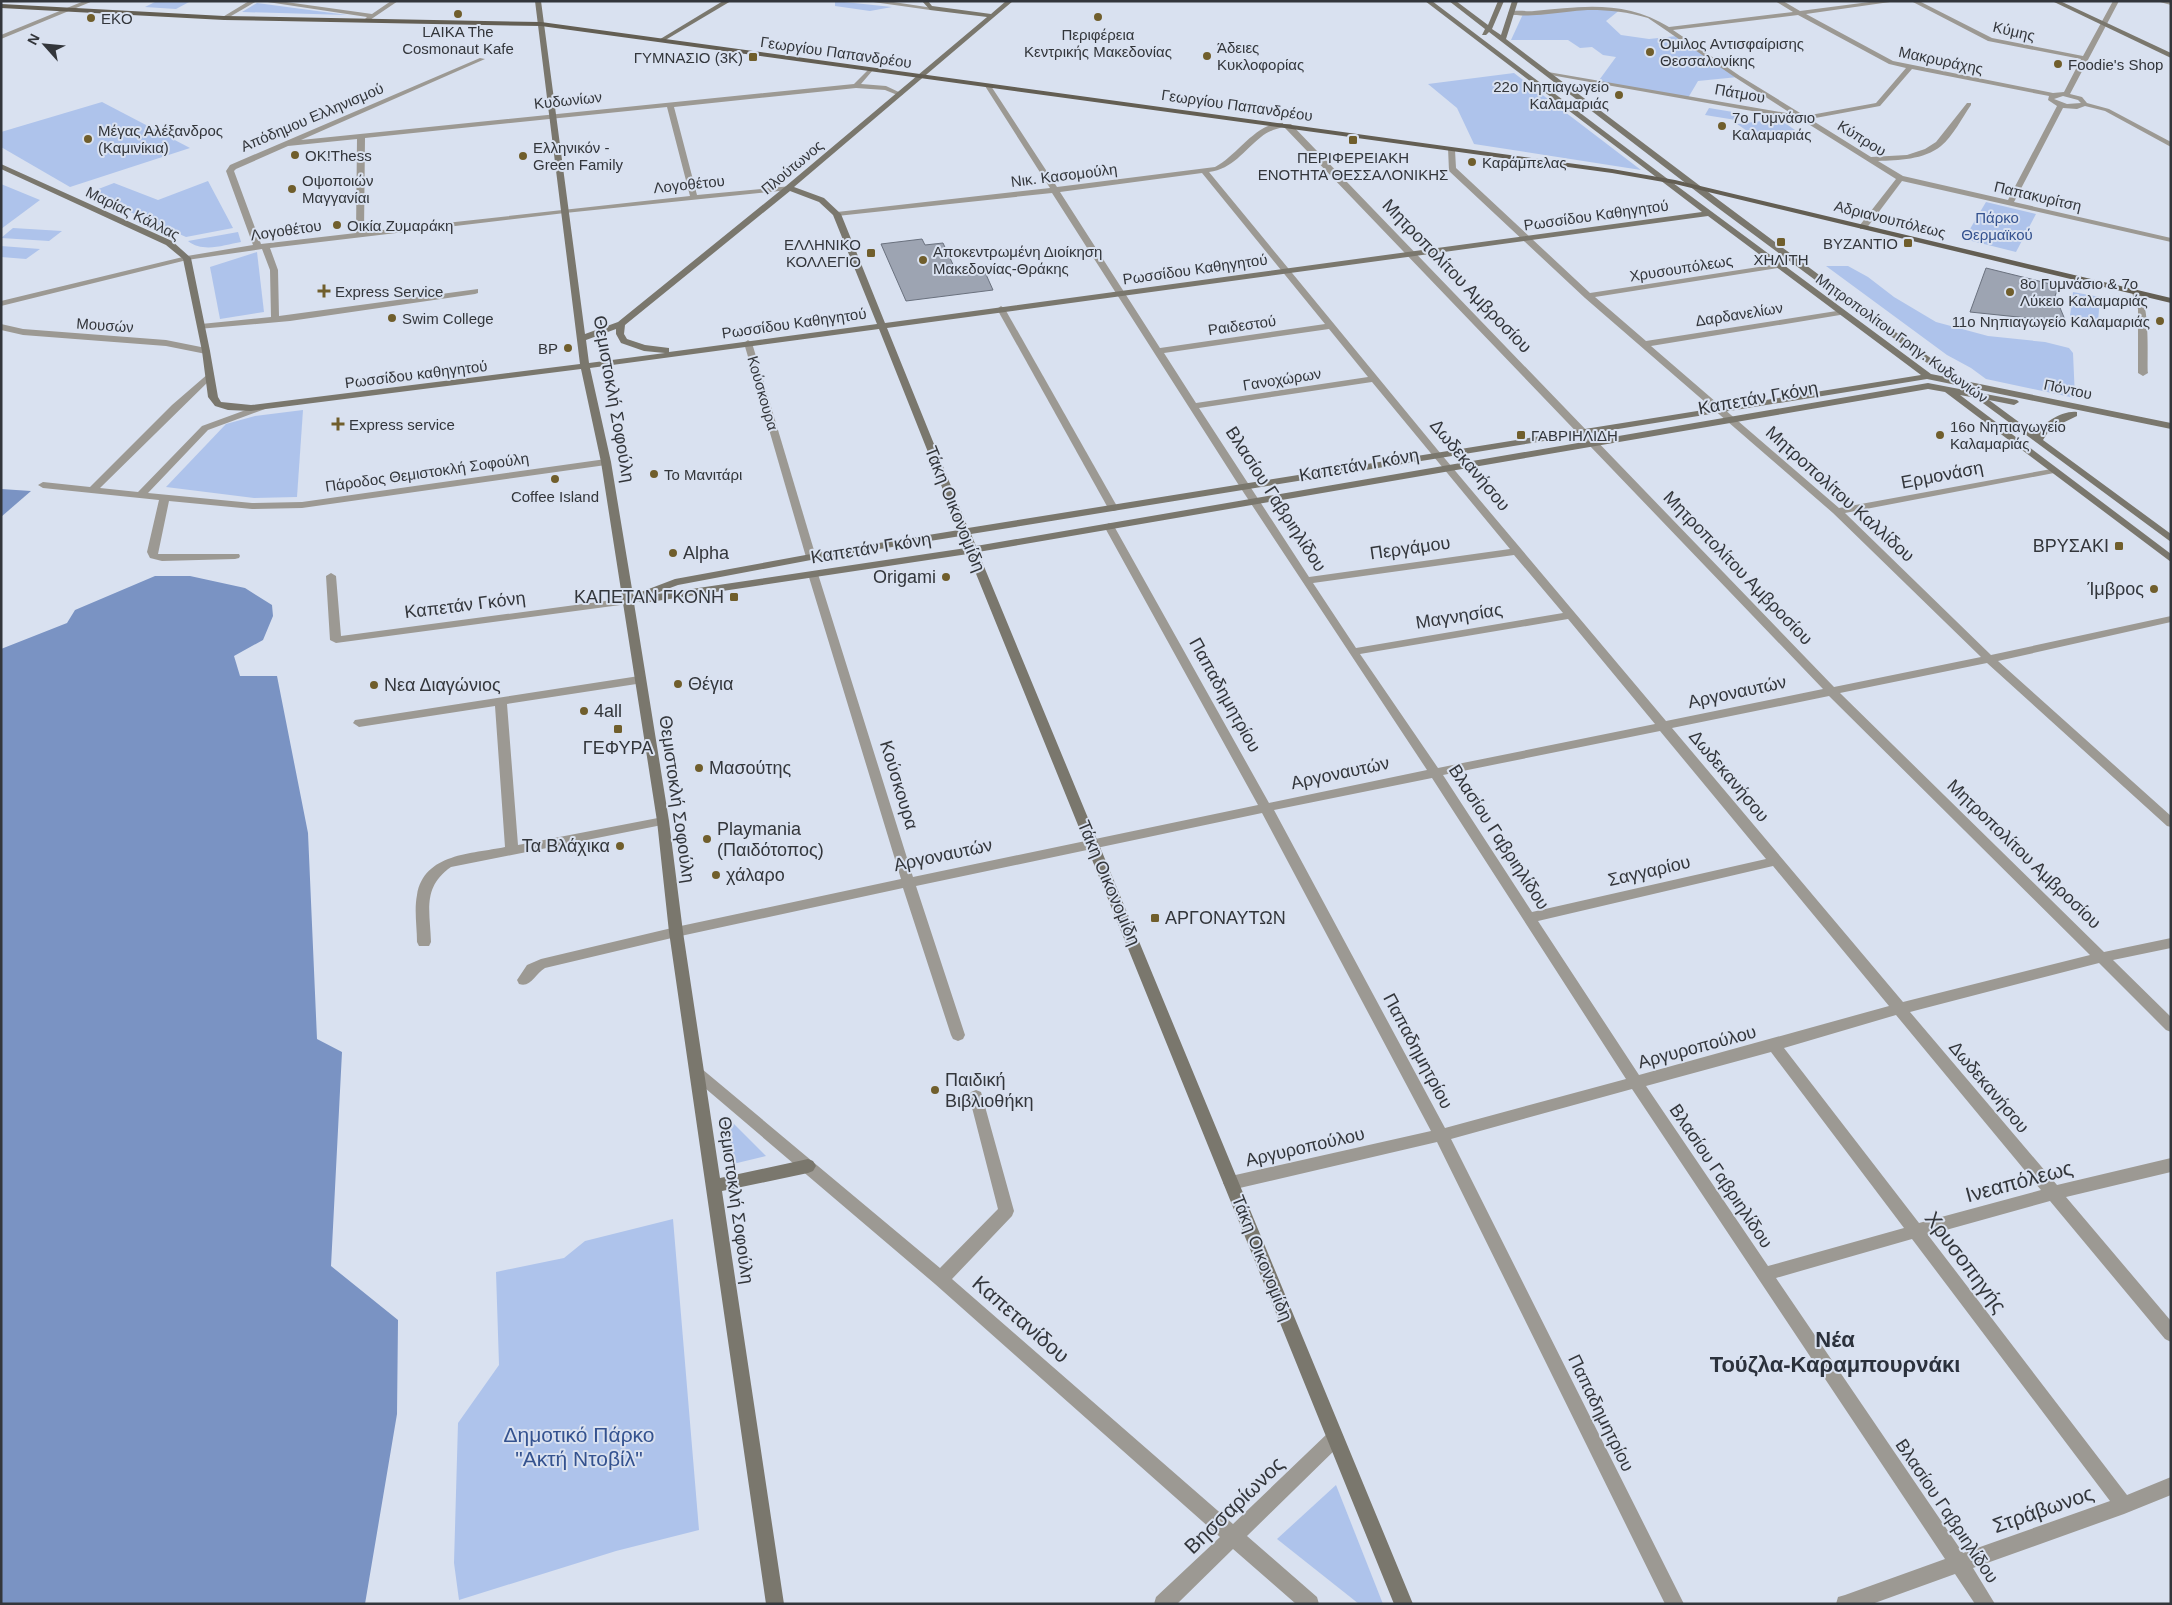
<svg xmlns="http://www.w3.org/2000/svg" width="2172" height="1605" font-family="Helvetica,sans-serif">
	<rect width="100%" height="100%" fill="#d9e1f0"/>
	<g fill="#aec3eb">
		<polygon points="157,1 191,1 176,9 145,7"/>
		<polygon points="835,1 892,7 870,11 835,6"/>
		<polygon points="257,3 347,15 242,12"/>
		<polygon points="1583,7 1621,9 1606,21 1621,35 1649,39 1677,36 1738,77 1698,81 1688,98 1597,83 1616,57 1603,55 1592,47 1580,48 1568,40 1511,40 1523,14"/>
		<polygon points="1514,73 1641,170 1474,144 1457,108 1428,84"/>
		<polygon points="102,102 190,148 70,187 1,147 1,132"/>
		<polygon points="1709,108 1745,114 1742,121 1705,115"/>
		<polygon points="1779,119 1795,130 1753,135 1737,124"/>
		<polygon points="208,181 233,228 186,237 88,193 114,183 158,200"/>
		<polygon points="1,184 40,200 1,229"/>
		<polygon points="1986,202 2036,214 2016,252 1964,239"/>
		<polygon points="13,228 62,231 49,241 1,238"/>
		<path d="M238 232 241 242C224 245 203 253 188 241Z"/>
		<polygon points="1,246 40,249 26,259 1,257"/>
		<polygon points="257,252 264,312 220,319 210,267"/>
		<polygon points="1826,266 1848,266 1868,277 1894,297 1936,322 1988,336 2045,342 2069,348 2073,353 2075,398 1986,379 1971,368 1947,355"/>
		<polygon points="2073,292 2100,297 2098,322 2070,316"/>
		<polygon points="303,410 297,497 254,498 166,487 226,424 255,416"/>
		<polygon points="726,1116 766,1156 733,1164"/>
		<polygon points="673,1219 699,1530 616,1551 459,1600 454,1563 458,1423 499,1365 496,1272 564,1258 585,1241"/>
		<polygon points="1336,1485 1383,1604 1359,1604 1277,1539"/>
	</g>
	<g fill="#7a93c3">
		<polygon points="1,489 31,491 1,517"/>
		<polygon points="155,576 190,576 245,588 272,605 273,616 263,640 234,656 240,676 277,676 308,833 317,1039 342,1052 331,1266 398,1320 397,1414 365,1604 1,1604 1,649 67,623 75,610"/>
	</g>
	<g fill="#9da4b2" stroke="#6a717e">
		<polygon points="922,239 925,245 943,243 956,271 984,270 993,290 906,301 881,244"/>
		<polygon points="1986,268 2059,286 2055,296 2066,322 1970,312"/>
	</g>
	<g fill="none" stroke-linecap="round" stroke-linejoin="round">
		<g fill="#9c9993" fill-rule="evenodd">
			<polygon points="84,1 93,1 1,39 1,35"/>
			<polygon points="249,1 257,1 226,19 221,18"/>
			<polygon points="261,1 279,1 372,14 391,1 398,1 367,22 364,20 367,17"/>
			<polygon points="866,1 887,1 933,8 930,10"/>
			<path d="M1775 1H1783L1800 11 1877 1H1897L1806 14 1893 61 2053 93 2064 92 2081 59 1988 41 1911 1H1919L1992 38 2083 56 2113 1H2119L2070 94 2082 97 2087 103 2109 109 2171 142V147L2105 111 2085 106 2077 109 2063 108 2014 202 2171 238V242L1902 181 1866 229H1860V225L1896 179 1802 120 1545 74 1548 72 1792 114 1736 78 1648 18C1628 12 1610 10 1590 10 1572 10 1520 20 1508 13 1514 9 1526 12 1534 11 1583 6 1626 0 1669 27L1793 12ZM1798 15 1889 64 1906 68 1876 103 1805 116 1740 76 1673 30ZM1912 69 2049 96 2048 100 2057 106 2008 200 1903 176 1878 161C1898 160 1924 160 1941 146 1953 136 1962 118 1971 105V103H1967L1936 142 1925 149 1907 155 1871 157 1810 119 1880 106ZM2063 96 2078 100 2081 103 2067 104 2054 99Z"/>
			<polygon points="2159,1 2171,1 2171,5 2160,2"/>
			<path d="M480 58 485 59 301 140 854 84 870 68 873 70 861 84 886 86 903 94 900 96 885 90 856 88 674 107 697 195 792 186 793 188 789 190 565 213 270 248 278 270 279 316 478 289V293L475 294 290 321 198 329V325L201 324 271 317 270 270 262 249 187 260 1 306V301L187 256 253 245 226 171 230 165ZM667 107 690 196 364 232 365 138ZM357 139 356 233 261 244 234 171 236 169 288 146Z"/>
			<path d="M988 84 991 86 1057 187 1215 167C1237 156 1256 122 1283 123V127C1275 129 1267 132 1261 137 1243 151 1233 169 1209 172L1441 454 1666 721 1823 689 1285 128V124H1291L1834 687 1981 657 1833 513 1585 298 1449 171 1448 148 1455 150 1456 168 1590 293 1778 264 1782 266 1778 268 1595 297 1646 341 1843 310 1844 312 1840 315 1651 346 1839 508 2057 468V472L2054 473 1845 513 1991 655 2171 616V622L1998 661 2171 816V827L2167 826 1987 663 1840 693 2104 952 2171 938V948L2113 960 2171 1017V1032L2166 1030 2099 963 1910 1012 2057 1185 2171 1158V1172L2066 1197 2171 1321V1342L2165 1339 2050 1201 1928 1235 2127 1495 2171 1477V1495L2124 1514 1973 1568 1995 1604H1975L1955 1574 1872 1604H1836L1838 1597 1845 1595 1945 1559 1632 1089 1451 1139 1684 1604H1665L1437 1142 1231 1190 1226 1188 1223 1183 1226 1178 1231 1176 1431 1131 1262 813 916 886 965 1035 963 1039 958 1041 953 1039 951 1035 903 888 676 937 545 968C535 974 531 988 519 984L517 980 527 965 541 959 676 927 901 879 808 574 813 571 818 574 913 877 1258 805 1104 526 1109 523 1114 526 1269 803 1427 770 1240 487 1052 193 837 216 833 214 837 212 1050 188 985 86ZM1202 173 1325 324 1160 348 1060 192ZM1329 329 1368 377 1196 403 1164 353ZM1372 382 1510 549 1309 577 1199 408ZM1514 555 1563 613 1356 648 1313 583ZM1568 619 1655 724 1438 768 1360 654ZM1829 696 2090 955 1903 1002 1672 728ZM1660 731 1766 859 1532 912 1443 775ZM1432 778 1626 1079 1445 1128 1274 810ZM1773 866 1889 1006 1639 1075 1538 921ZM1896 1015 2041 1190 1919 1223 1784 1048ZM1771 1052 1904 1228 1768 1266 1646 1086ZM1912 1239 2110 1501 1963 1553 1776 1278Z"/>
			<path d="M2136 290C2151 297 2147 357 2148 373L2143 376 2138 373V309L2132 293Z"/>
			<polygon points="1001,306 1005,309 1118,508 1117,510 1113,511 1108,508 997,309"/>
			<polygon points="1,324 23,329 166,340 206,348 210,351 206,354 166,346 23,335 1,330"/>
			<polygon points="748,340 752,343 816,557 815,559 807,559 806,557 744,343"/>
			<polygon points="209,373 212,374 212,378 100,488 138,492 202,426 262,404 265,405 265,409 208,430 148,493 252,503 302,502 606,459 611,462 606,465 302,508 252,509 169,501 158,554 239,554 240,556 239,558 235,559 162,561 150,558 147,552 159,500 43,488 38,485 43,482 90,487 172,405"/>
			<polygon points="331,573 336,576 341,636 628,598 633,601 628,604 336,643 330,640 326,576"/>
			<path d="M639 676 645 680 643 683 507 704 518 845 663 817 667 818 669 821 667 824 451 867C422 887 430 911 431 942L429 946H419L417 942C417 927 414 910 417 895 424 853 472 854 505 847L495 706 359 727 353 723 355 720Z"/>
			<polygon points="697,1067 702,1069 940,1268 998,1209 969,1096 971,1092 976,1090 981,1092 1014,1211 1012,1216 952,1279 1233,1524 1329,1432 1335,1429 1341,1432 1344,1438 1341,1444 1247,1536 1317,1597 1319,1604 1296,1604 1233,1549 1177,1604 1154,1604 1156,1597 1220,1537 935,1284 692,1077 690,1073 692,1069"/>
		</g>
		<g fill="#7a776d" fill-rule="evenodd">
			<path d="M535 1H541L585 334 618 322 786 186 987 17 930 10 922 1H928L932 6 991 14 1006 1H1013L794 187 824 198 841 214 885 323 1702 212 1425 1H1432L1665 177 1931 374 1946 377 1714 205 1489 32 1486 35H1482L1485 29 1449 1H1456L1488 25 1498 1H1504L1492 29 1501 35 1512 1H1518L1506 39 1720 201 1960 380 2171 423V429L1927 379 971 534 976 546 1928 383 2017 400 2019 402 2014 405 1989 400 2035 434C2043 423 2063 410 2077 412V416L2050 429 2043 440 2171 534V542L1976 398 1960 395 2171 554V562L1945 392 1928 389 978 552 1413 1604H1394L968 554 643 603 638 601 634 603 669 821 683 932 720 1178 808 1159 813 1161 816 1166 813 1171 808 1173 722 1191 784 1604H766L669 932 657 821 601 462 581 369 251 411 228 410 215 406 208 397 202 351 183 259 166 245 1 169V164L172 241 191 258 210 351 218 397 221 402 251 405 580 364ZM790 191 819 202 833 215 877 324 669 352V348L645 345 627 339 624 334 625 325ZM1708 216 1921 375 968 528 887 328ZM616 329V334L621 343 644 351 665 353 589 363 586 340ZM879 329 959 530 811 554 675 579 633 595 611 462 590 368ZM961 536 966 548 651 595 678 585 811 560Z"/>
			<polygon points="723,1 731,1 662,42 657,41"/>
			<polygon points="2052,1 2060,1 2171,53 2171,58"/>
		</g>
		<polygon fill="#635e53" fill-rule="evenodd" points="1,4 224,16 541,22 1612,169 1675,180 2171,298 2171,303 1675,184 1612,173 541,26 224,20 1,8"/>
	</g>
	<g fill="#705e2c" stroke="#d9e1f0" stroke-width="2">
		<circle cx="458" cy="14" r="5"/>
		<circle cx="1098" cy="17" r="5"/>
		<circle cx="91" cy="18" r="5"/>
		<circle cx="1650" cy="52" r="5"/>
		<circle cx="1207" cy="56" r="5"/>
		<rect x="748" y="52" width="10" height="10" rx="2.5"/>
		<circle cx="2058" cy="64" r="5"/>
		<circle cx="1619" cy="95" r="5"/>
		<circle cx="1722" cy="126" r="5"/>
		<circle cx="88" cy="139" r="5"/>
		<rect x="1348" y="135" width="10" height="10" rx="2.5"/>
		<circle cx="295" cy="155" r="5"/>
		<circle cx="523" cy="156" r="5"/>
		<circle cx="1472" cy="162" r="5"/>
		<circle cx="292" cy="189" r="5"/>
		<circle cx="337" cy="225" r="5"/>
		<rect x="1776" y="237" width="10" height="10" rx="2.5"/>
		<rect x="1903" y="238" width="10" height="10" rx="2.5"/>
		<rect x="866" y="248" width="10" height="10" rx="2.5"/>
		<circle cx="923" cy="260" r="5"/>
		<path d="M321.5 283.5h5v5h5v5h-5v5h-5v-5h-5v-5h5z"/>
		<circle cx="2010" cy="292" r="5"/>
		<circle cx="392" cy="318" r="5"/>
		<circle cx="2160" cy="321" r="5"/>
		<circle cx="568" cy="348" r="5"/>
		<path d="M335.5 416.5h5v5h5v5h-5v5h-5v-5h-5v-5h5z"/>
		<rect x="1516" y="430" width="10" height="10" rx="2.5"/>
		<circle cx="1940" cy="435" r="5"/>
		<circle cx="654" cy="474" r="5"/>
		<circle cx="555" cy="479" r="5"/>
		<rect x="2114" y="541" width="10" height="10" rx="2.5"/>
		<circle cx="673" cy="553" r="5"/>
		<circle cx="946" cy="577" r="5"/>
		<circle cx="2154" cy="589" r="5"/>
		<rect x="729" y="592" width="10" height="10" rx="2.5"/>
		<circle cx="678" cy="684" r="5"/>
		<circle cx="374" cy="685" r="5"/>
		<circle cx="584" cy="711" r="5"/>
		<rect x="613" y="724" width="10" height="10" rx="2.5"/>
		<circle cx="699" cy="768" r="5"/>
		<circle cx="707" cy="839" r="5"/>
		<circle cx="620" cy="846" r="5"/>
		<circle cx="716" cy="875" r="5"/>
		<rect x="1150" y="913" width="10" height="10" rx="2.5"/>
		<circle cx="935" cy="1090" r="5"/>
	</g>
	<g text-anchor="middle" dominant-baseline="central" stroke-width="4" stroke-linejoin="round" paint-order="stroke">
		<g font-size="15" fill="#33363b" stroke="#d9e1f0" text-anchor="start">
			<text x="101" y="18">EKO</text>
			<text x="458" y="31" text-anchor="middle">LAIKA The<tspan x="458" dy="17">Cosmonaut Kafe</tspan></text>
			<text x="1098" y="34" text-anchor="middle">Περιφέρεια<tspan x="1098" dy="17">Κεντρικής Μακεδονίας</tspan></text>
			<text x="1660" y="43">Όμιλος Αντισφαίρισης<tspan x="1660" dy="17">Θεσσαλονίκης</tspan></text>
			<text x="1217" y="47">Άδειες<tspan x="1217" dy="17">Κυκλοφορίας</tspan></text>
			<text x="743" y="57" text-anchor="end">ΓΥΜΝΑΣΙΟ (3Κ)</text>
			<text x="2068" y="64">Foodie's Shop</text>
			<text x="1609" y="86" text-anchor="end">22ο Νηπιαγωγείο<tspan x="1609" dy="17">Καλαμαριάς</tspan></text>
			<text x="1732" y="117">7ο Γυμνάσιο<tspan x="1732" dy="17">Καλαμαριάς</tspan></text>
			<text x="98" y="130">Μέγας Αλέξανδρος<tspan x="98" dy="17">(Καμινίκια)</tspan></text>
			<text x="533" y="147">Ελληνικόν -<tspan x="533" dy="17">Green Family</tspan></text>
			<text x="305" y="155">OK!Thess</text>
			<text x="1353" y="157" text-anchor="middle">ΠΕΡΙΦΕΡΕΙΑΚΗ<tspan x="1353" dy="17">ΕΝΟΤΗΤΑ ΘΕΣΣΑΛΟΝΙΚΗΣ</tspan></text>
			<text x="1482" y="162">Καράμπελας</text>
			<text x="302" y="180">Οψοποιών<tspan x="302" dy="17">Μαγγανίαι</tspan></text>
			<text x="347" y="225">Οικία Ζυμαράκη</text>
			<text x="1898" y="243" text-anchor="end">ΒΥΖΑΝΤΙΟ</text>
			<text x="861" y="244" text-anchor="end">ΕΛΛΗΝΙΚΟ<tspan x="861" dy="17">ΚΟΛΛΕΓΙΟ</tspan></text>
			<text x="933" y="251">Αποκεντρωμένη Διοίκηση<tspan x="933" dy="17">Μακεδονίας-Θράκης</tspan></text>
			<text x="1781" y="259" text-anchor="middle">ΧΗΛΙΤΗ</text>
			<text x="2020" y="283">8ο Γυμνάσιο &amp; 7ο<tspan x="2020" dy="17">Λύκειο Καλαμαριάς</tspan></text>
			<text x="335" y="291">Express Service</text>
			<text x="402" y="318">Swim College</text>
			<text x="2150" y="321" text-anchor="end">11ο Νηπιαγωγείο Καλαμαριάς</text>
			<text x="558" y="348" text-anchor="end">BP</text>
			<text x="349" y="424">Express service</text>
			<text x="1950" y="426">16ο Νηπιαγωγείο<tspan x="1950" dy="17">Καλαμαριάς</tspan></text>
			<text x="1531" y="435">ΓΑΒΡΙΗΛΙΔΗ</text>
			<text x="664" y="474">Το Μανιτάρι</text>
			<text x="555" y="496" text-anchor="middle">Coffee Island</text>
		</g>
		<g font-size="15" fill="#33363b" stroke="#d9e1f0">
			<text transform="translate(2014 31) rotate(13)">Κύμης</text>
			<text transform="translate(836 52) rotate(8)">Γεωργίου Παπανδρέου</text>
			<text transform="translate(1941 60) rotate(12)">Μακρυράχης</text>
			<text transform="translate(1740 93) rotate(10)">Πάτμου</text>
			<text transform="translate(568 100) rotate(-6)">Κυδωνίων</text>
			<text transform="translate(1237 105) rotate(8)">Γεωργίου Παπανδρέου</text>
			<text transform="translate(312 117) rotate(-23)">Απόδημου Ελληνισμού</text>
			<text transform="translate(1862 138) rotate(32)">Κύπρου</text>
			<text transform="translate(792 167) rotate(-40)">Πλούτωνος</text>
			<text transform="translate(1064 175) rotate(-7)">Νικ. Κασομούλη</text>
			<text transform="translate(689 184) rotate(-6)">Λογοθέτου</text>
			<text transform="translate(2038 196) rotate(13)">Παπακυρίτση</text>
			<text transform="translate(133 213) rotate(26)">Μαρίας Κάλλας</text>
			<text transform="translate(1596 215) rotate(-8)">Ρωσσίδου Καθηγητού</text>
			<text transform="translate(1890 219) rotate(14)">Αδριανουπόλεως</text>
			<text transform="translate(286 230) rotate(-8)">Λογοθέτου</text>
			<text transform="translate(1681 268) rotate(-9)">Χρυσουπόλεως</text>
			<text transform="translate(1195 269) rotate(-8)">Ρωσσίδου Καθηγητού</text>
			<text transform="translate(1739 314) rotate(-9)">Δαρδανελίων</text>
			<text transform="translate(794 323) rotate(-8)">Ρωσσίδου Καθηγητού</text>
			<text transform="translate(105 325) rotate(4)">Μουσών</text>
			<text transform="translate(1242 325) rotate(-8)">Ραιδεστού</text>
			<text transform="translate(1902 338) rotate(36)">Μητροπολίτου Γρηγ. Κυδωνιών</text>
			<text transform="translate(416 374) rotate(-7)">Ρωσσίδου καθηγητού</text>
			<text transform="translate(1282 379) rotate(-9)">Γανοχώρων</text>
			<text transform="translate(2068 389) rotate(12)">Πόντου</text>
			<text transform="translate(763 393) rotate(74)">Κούσκουρα</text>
			<text transform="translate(427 472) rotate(-8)">Πάροδος Θεμιστοκλή Σοφούλη</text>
		</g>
		<g font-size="15" fill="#34528f" stroke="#d9e1f0">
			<text x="1997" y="217">Πάρκο<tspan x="1997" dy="17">Θερμαϊκού</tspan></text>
		</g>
		<g font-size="18" fill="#33363b" stroke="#d9e1f0">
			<text transform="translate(1457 276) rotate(46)">Μητροπολίτου Αμβροσίου</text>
			<text transform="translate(1758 398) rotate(-10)">Καπετάν Γκόνη</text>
			<text transform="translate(614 399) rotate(80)">Θεμιστοκλή Σοφούλη</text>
			<text transform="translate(1359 465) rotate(-10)">Καπετάν Γκόνη</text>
			<text transform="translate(1470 465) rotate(50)">Δωδεκανήσου</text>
			<text transform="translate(1942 475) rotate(-11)">Ερμονάση</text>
			<text transform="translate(1840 494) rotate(42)">Μητροπολίτου Καλλίδου</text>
			<text transform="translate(1276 499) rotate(57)">Βλασίου Γαβριηλίδου</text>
			<text transform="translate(955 509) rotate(68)">Τάκη Οικονομίδη</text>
			<text transform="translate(871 548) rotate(-9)">Καπετάν Γκόνη</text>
			<text transform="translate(1410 548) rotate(-8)">Περγάμου</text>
			<text transform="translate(1738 568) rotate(46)">Μητροπολίτου Αμβροσίου</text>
			<text transform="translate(465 605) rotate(-7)">Καπετάν Γκόνη</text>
			<text transform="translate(1459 616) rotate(-9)">Μαγνησίας</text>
			<text transform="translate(1737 692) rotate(-12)">Αργοναυτών</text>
			<text transform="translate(1225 695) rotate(61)">Παπαδημητρίου</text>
			<text transform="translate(1340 773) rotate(-12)">Αργοναυτών</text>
			<text transform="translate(1729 776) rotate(50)">Δωδεκανήσου</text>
			<text transform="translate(899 785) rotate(73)">Κούσκουρα</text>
			<text transform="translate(677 799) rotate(82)">Θεμιστοκλή Σοφούλη</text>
			<text transform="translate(1499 837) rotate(57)">Βλασίου Γαβριηλίδου</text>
			<text transform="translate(2024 854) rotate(44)">Μητροπολίτου Αμβροσίου</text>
			<text transform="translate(943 855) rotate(-12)">Αργοναυτών</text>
			<text transform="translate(1649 871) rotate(-13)">Σαγγαρίου</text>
			<text transform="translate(1109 883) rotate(67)">Τάκη Οικονομίδη</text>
			<text transform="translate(1697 1047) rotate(-15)">Αργυροπούλου</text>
			<text transform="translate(1418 1051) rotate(62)">Παπαδημητρίου</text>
			<text transform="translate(1989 1087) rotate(50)">Δωδεκανήσου</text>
			<text transform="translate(1305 1147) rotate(-13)">Αργυροπούλου</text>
			<text transform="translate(1721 1176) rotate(56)">Βλασίου Γαβριηλίδου</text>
			<text transform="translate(736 1200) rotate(82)">Θεμιστοκλή Σοφούλη</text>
			<text transform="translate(1262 1258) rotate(68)">Τάκη Οικονομίδη</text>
			<text transform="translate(1601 1413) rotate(64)">Παπαδημητρίου</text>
			<text transform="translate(1947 1511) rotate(56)">Βλασίου Γαβριηλίδου</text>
		</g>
		<g font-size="18" fill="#33363b" stroke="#d9e1f0" text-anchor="start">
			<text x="2109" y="546" text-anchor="end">ΒΡΥΣΑΚΙ</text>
			<text x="683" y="553">Alpha</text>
			<text x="936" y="577" text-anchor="end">Origami</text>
			<text x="2144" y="589" text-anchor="end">Ίμβρος</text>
			<text x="724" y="597" text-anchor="end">ΚΑΠΕΤΑΝ ΓΚΟΝΗ</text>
			<text x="688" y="684">Θέγια</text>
			<text x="384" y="685">Νεα Διαγώνιος</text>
			<text x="594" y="711">4all</text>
			<text x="618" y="748" text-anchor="middle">ΓΕΦΥΡΑ</text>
			<text x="709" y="768">Μασούτης</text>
			<text x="717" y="829">Playmania<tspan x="717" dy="21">(Παιδότοπος)</tspan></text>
			<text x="610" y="846" text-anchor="end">Τα Βλάχικα</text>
			<text x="726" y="875">χάλαρο</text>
			<text x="1165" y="918">ΑΡΓΟΝΑΥΤΩΝ</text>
			<text x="945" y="1080">Παιδική<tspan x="945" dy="21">Βιβλιοθήκη</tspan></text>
		</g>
		<g font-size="21" fill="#33363b" stroke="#d9e1f0">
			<text transform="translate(2019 1181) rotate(-15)">Ινεαπόλεως</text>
			<text transform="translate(1966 1262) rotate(53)">Χρυσοπηγής</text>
			<text transform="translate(1021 1319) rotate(41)">Καπετανίδου</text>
			<text transform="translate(1234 1505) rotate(-44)">Βησσαρίωνος</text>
			<text transform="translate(2043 1509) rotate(-19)">Στράβωνος</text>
		</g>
		<g font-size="21" fill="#34528f" stroke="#d9e1f0">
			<text x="579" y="1434">Δημοτικό Πάρκο<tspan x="579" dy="24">"Ακτή Ντοβίλ"</tspan></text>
		</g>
		<g font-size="22" font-weight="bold" fill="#2b313c" stroke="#d9e1f0">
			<text x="1835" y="1339">Νέα<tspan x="1835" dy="25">Τούζλα-Καραμπουρνάκι</tspan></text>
		</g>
	</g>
	<rect width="2172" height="1605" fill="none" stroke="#33363b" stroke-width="5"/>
	<g transform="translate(45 45) rotate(297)" stroke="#d9e1f0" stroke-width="4" paint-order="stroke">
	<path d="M0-4L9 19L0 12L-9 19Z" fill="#33363b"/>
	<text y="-8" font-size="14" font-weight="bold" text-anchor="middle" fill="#33363b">N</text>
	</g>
</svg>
